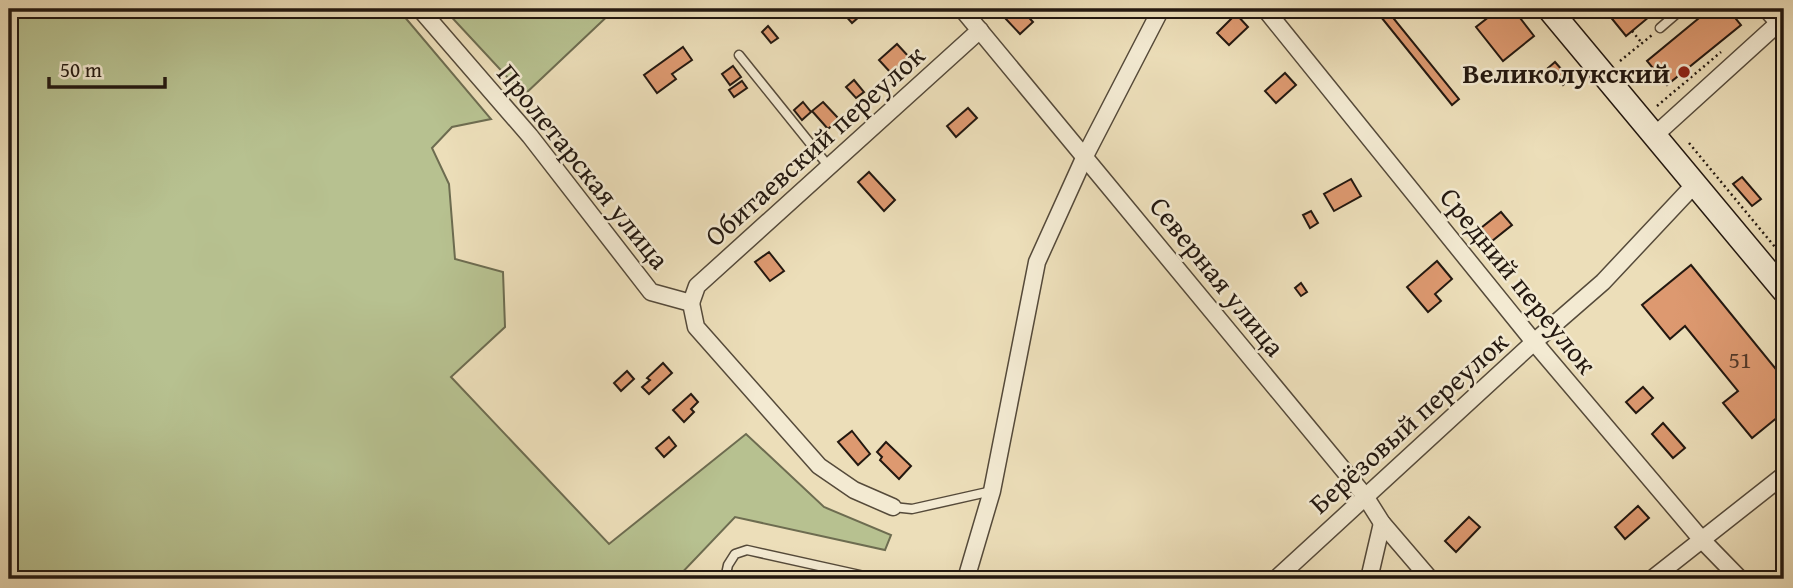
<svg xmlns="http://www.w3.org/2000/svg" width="1793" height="588" font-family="'Gentium Book Plus',serif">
	<rect width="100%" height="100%" fill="#ecdeb9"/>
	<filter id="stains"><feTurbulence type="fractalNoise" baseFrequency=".00286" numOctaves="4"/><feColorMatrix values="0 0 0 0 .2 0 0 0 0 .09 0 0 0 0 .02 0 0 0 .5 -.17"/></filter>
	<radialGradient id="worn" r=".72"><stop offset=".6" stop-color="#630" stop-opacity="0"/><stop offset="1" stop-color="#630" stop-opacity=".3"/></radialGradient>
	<g fill="#b7c190" stroke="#6d6c50" stroke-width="2">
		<polygon points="9,9 174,9 180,17 227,9 398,9 491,119 452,127 432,148 449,184 455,259 503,272 505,327 451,377 609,544 746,434 824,507 891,535 885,550 735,517 676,579 9,579"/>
		<polygon points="444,9 615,9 524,95"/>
	</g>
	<g fill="#dd9970" stroke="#231810" stroke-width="2">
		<polygon points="850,9 868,9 852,23 844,14"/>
		<polygon points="1015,9 1021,9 1033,22 1020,34 1005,18"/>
		<polygon points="1380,9 1386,9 1459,99 1452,105 1377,12"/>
		<polygon points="1499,9 1513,9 1534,36 1503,61 1476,27"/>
		<polygon points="1604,9 1642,9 1649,17 1626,36"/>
		<polygon points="1710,9 1728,9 1741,25 1667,85 1647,61"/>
		<polygon points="1236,14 1248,27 1229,45 1217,33"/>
		<polygon points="768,26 778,38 771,43 762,32"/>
		<polygon points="897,44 909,57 891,73 879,60"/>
		<polygon points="683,47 692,60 672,74 676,79 657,93 644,75"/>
		<polygon points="1555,62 1570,79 1563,85 1548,68"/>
		<polygon points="733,66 741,77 730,85 722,74"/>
		<polygon points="1285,73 1296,85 1276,103 1265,91"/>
		<polygon points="854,80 864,92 856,98 846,87"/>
		<polygon points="742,81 747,88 734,97 729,90"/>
		<polygon points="803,102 811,112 802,120 794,110"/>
		<polygon points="823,102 839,119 828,129 812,111"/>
		<polygon points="968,108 977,118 956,137 947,126"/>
		<polygon points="869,172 895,200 884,211 858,182"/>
		<polygon points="1742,177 1761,199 1752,206 1733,184"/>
		<polygon points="1351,179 1361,196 1334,211 1324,194"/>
		<polygon points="1311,211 1318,223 1310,228 1303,215"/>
		<polygon points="1501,212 1512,225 1492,241 1481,228"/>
		<polygon points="769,252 784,271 770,281 755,262"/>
		<polygon points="1437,261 1452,279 1435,294 1441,301 1428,312 1407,287"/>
		<polygon points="1691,265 1784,379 1784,412 1752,438 1723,403 1738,391 1685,326 1670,339 1642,305"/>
		<polygon points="1301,283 1307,292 1301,296 1295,288"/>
		<polygon points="663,363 672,373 649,394 642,387 650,380 647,378"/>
		<polygon points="627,371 634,379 621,391 614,383"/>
		<polygon points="1643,387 1653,398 1636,413 1626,402"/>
		<polygon points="691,394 698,402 691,409 694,412 684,422 673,410"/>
		<polygon points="1663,423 1685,448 1673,458 1652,434"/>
		<polygon points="852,431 870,454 858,465 838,442"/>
		<polygon points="669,437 676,446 664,457 656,448"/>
		<polygon points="886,442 911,466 899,479 880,460 882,457 877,452"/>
		<polygon points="1638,506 1649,518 1625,539 1615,527"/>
		<polygon points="1469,517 1480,527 1456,552 1445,541"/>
	</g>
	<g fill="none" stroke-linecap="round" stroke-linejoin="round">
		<defs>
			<g id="lane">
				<polyline points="1761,9 1776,26"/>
				<polyline points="1660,28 1682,9"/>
				<polyline points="739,55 830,168"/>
				<polyline points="893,507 912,509 992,491"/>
				<polyline points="725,579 728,565 735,554 747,550 878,579"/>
			</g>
			<g id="street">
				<polyline points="420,9 530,136 651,292 691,303 696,327 819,466 854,490 893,507"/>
				<polyline points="962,9 1365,496 1382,523 1430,579"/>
				<polyline points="1265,9 1534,342 1702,540 1740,579"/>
				<polyline points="1654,136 1784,18"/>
				<polyline points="691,303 697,286 980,30"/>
				<polyline points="966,579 992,491 1037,262 1085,156 1161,9"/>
				<polyline points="1276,579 1534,342 1603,282 1695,184"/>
				<polyline points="1369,579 1382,523"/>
				<polyline points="1652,579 1784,475"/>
			</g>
			<polyline id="secondary" points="1549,9 1784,291"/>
		</defs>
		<use href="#lane" stroke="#554a3a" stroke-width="11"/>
		<use href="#street" stroke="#554a3a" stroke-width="19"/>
		<use href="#secondary" stroke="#231810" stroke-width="26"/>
		<g stroke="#231810" stroke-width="2.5" stroke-dasharray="2 3.5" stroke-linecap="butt">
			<polyline points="1632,31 1641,42"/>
			<polyline points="1620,61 1652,35"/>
			<polyline points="1657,106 1721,52"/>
			<polyline points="1689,143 1784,258"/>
		</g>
		<use href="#lane" stroke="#f3ead2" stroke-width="8"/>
		<use href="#street" stroke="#f3ead2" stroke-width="16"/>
		<use href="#secondary" stroke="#f3ead2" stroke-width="23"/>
	</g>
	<circle fill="#8f2418" stroke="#f3ead2" stroke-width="2.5" cx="1684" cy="72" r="7"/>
	<g text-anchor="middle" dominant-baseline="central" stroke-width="5" stroke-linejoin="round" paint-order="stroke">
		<g font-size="24" fill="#523828">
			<text x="1740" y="359">51</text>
		</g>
		<g font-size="28" font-weight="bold" fill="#231810" stroke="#f3ead2" text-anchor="end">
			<text x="1670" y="72">Великолукский</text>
		</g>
		<g font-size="28" fill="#231810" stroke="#f3ead2">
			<text transform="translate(814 145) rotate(-42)">Обитаевский переулок</text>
			<text transform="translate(584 166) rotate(51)">Пролетарская улица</text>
			<text transform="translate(1218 276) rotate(51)">Северная улица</text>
			<text transform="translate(1519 280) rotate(51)">Средний переулок</text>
			<text transform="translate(1408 422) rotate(-42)">Берёзовый переулок</text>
		</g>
	</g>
	<rect width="1793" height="588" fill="none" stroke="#ecdeb9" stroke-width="35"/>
	<rect x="10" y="10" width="1772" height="567" fill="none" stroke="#231810" stroke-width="3.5"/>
	<rect x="18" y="18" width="1758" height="553" fill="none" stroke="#231810" stroke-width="2"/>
	<path d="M49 77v10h116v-10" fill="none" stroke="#231810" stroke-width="3.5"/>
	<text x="60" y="77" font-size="21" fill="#231810" stroke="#f3ead2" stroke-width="5" paint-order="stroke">50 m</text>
	<rect width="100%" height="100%" filter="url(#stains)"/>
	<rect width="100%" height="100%" fill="url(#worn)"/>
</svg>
